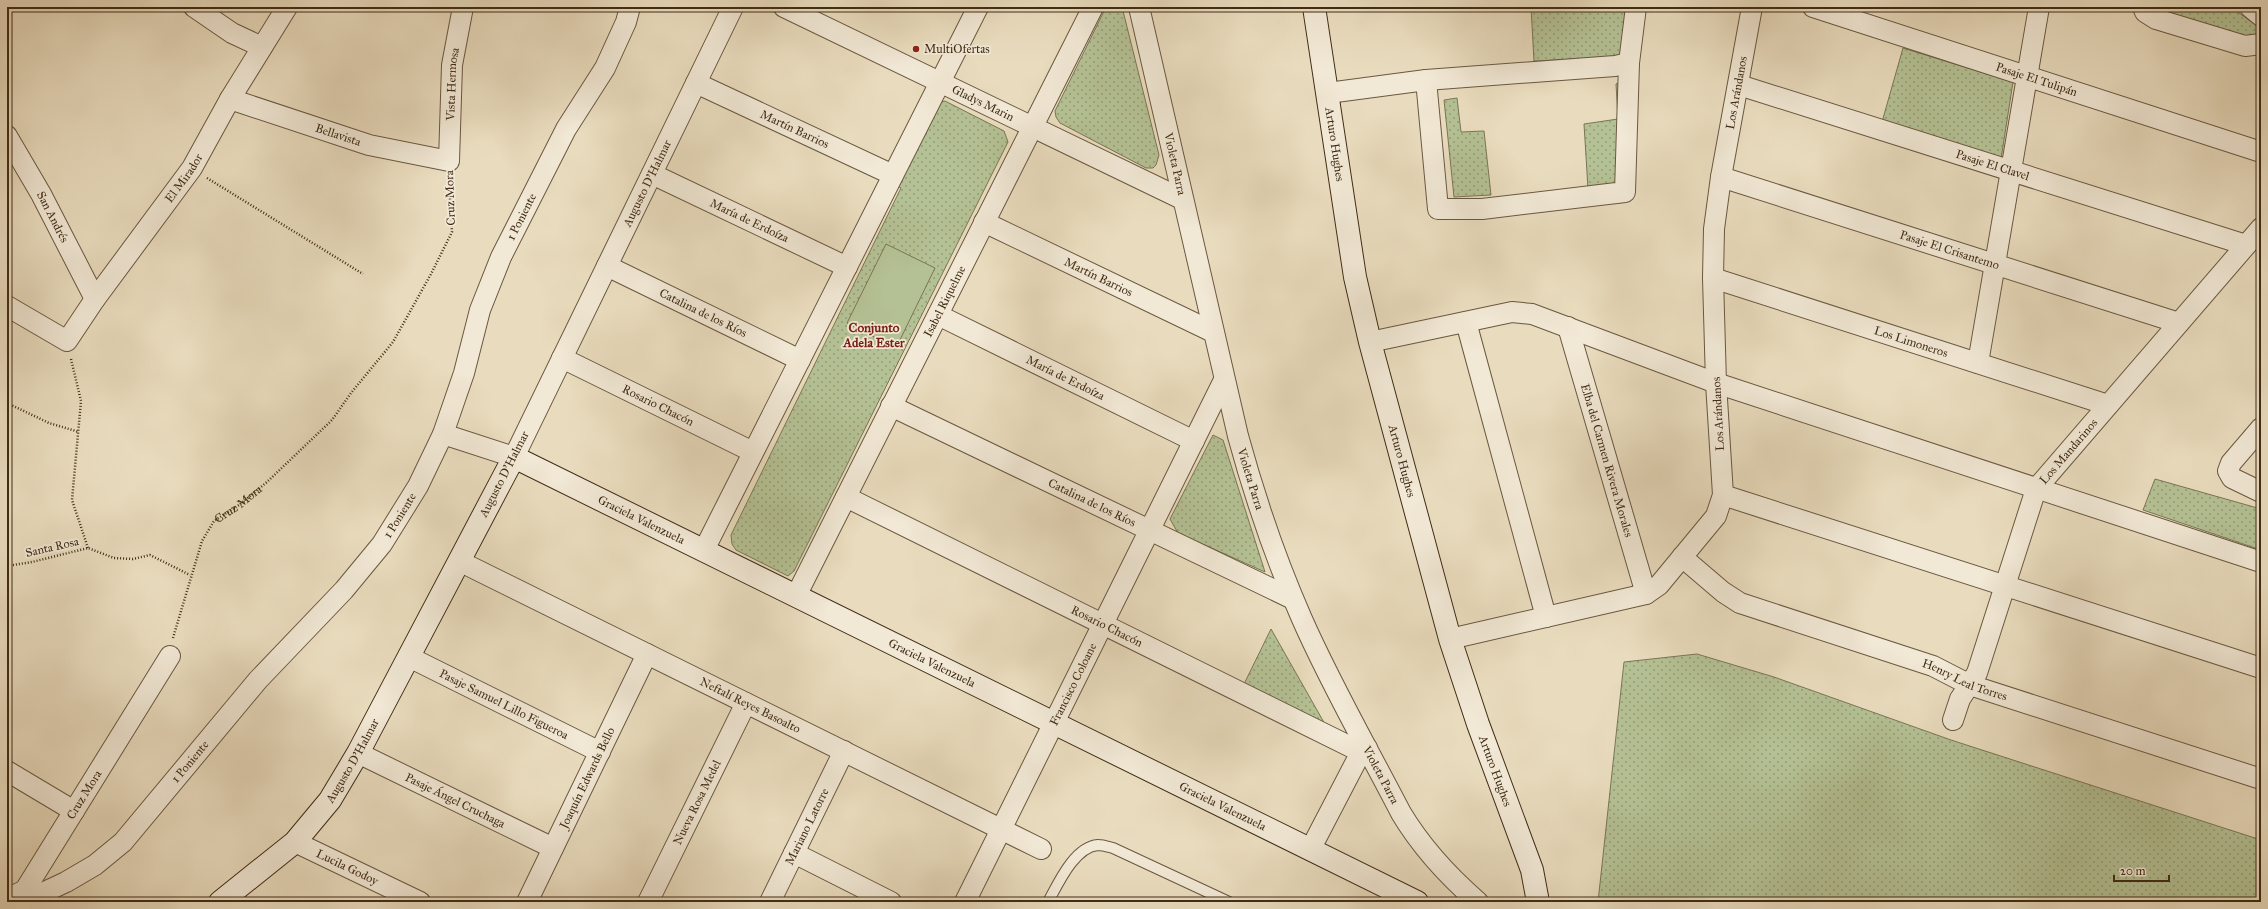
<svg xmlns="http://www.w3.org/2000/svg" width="2268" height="909" font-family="'IM FELL Great Primer',serif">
	<defs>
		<pattern id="grass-dots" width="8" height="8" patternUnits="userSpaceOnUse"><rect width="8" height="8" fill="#b4c194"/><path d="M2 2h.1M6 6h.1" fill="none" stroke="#949d78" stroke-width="1.8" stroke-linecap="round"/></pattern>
	</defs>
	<rect width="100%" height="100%" fill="#e9dcbe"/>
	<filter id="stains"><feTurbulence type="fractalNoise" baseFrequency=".005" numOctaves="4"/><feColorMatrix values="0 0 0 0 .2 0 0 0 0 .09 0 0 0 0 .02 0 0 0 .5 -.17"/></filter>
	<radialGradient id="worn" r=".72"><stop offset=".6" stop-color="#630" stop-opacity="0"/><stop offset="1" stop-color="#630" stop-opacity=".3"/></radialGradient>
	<g fill="url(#grass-dots)" stroke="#7a7655">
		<polygon points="1106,7 1122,7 1159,155 1156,165 1153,168 1146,168 1060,123 1056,117 1055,111"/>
		<polygon points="1531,7 1634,7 1626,52 1615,57 1534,61"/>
		<polygon points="2154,7 2231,7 2261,29 2261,37 2249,41 2175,18"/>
		<polygon points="1903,48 2013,82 2001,159 1882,122"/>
		<polygon points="1634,76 1622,187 1588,189 1584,124 1618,119 1616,84"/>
		<polygon points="1457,98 1461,132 1484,131 1491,195 1454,197 1444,100"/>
		<polygon points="945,101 1004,131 1008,142 794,571 788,576 736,550 732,544 731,535 901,188 895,185 932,104"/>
		<polygon points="1213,435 1223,440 1265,572 1178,533 1170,519"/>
		<polygon points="2155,479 2261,509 2261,550 2143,510"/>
		<polygon points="1271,629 1326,726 1244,684"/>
		<polygon points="1697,654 1774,677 1951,740 2261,840 2261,902 1598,902 1624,662"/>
	</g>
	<polygon fill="#b4c194" stroke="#7a7655" points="886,244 935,268 896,348 847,323"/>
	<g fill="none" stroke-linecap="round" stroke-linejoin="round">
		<defs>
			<path id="lane" d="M1048 902C1058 884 1074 847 1098 845 1103 845 1109 847 1113 848L1229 902"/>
			<g id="street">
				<polyline points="194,7 232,33 262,47"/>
				<path id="s2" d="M784 7 1182 199"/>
				<path id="s3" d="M1139 7 1238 436C1255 498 1276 560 1302 619 1331 685 1368 749 1401 813 1422 848 1448 876 1478 902"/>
				<path id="s4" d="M1813 7 2261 152"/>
				<polyline points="2143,7 2145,12 2156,19 2245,46 2261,44"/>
				<polyline points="2250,7 2261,16"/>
				<polyline points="1426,80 1438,209 1482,209 1625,192 1629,63"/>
				<path id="s5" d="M696 83 893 175"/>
				<path id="s6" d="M1739 85 2246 245"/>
				<polyline points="1328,93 1426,80 1615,66 1629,63 1636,7"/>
				<path id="s7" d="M230 99 369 145 449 161 452 65 463 7"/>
				<path id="s8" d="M7 136 41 194 95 299"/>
				<path id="s9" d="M652 174 847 267"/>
				<path id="s10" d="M1721 177 2179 323"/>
				<path id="s11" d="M984 222 1213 332"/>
				<path id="s12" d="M607 266 800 360"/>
				<path id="s13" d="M1713 278 2108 405"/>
				<path id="s14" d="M7 306 67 341 95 299 192 168 230 99 287 7"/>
				<path id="s15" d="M938 315 1194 441"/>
				<polyline points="1466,322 1546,617"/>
				<path id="s16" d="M1568 327 1646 594"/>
				<polyline points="1370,342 1512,312 1532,314 1716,383 2261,562"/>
				<path id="s17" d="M562 358 753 452"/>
				<polyline points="1978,363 2039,7"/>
				<path id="s18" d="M891 406 1293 599"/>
				<polyline points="2261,428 2231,463 2228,471 2232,478 2261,492"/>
				<path id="s19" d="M443 434 514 457 733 7"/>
				<polyline points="1723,495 2261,668"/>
				<path id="s20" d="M846 497 1361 752 1367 748"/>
				<polyline points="704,550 978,7"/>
				<path id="s21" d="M1682 557 1723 592 1740 603 1933 666 1970 685 2261 779"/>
				<path id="s22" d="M459 561 1041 849"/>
				<path id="s23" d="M796 596 1093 7"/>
				<path id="s24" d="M1450 639 1646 594 1659 585 1716 516 1723 495 1716 383 1713 278 1714 229 1721 177 1752 7"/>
				<path id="s25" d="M409 657 600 752"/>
				<path id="s26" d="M1953 720 1960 699 1977 673 2036 489 2261 228"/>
				<path id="s27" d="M358 753 553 848"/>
				<polyline points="7,771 74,811"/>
				<path id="s28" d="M295 842 420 902"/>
				<polyline points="1310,850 1361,752"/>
				<polyline points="794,853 891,902"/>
				<path id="s29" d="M9 898 25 890 170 656"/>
				<path id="s30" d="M7 901 36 896 66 882 95 865 123 842 258 680 344 590 382 544 418 486 443 434 464 373 480 310 501 257 566 129 605 68 626 22 630 7"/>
				<path id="s31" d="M527 902 647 654"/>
				<path id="s32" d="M648 902 746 703"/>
				<path id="s33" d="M770 902 844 751"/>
				<path id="s34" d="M965 902 1224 380"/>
			</g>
			<g id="secondary">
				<path id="s35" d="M1314 7 1355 277 1370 342 1450 639 1478 724 1532 870 1538 902"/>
				<path id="s36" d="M220 902 295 842 330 800 358 753 514 457 1417 902"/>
			</g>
		</defs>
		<use href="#lane" stroke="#6a5840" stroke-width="12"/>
		<use href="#street" stroke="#6a5840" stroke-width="22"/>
		<use href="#secondary" stroke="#402c16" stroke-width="24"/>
		<g stroke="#402c16" stroke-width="2.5" stroke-dasharray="1 2" stroke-linecap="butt">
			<polyline points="207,178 363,274"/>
			<polyline points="71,359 81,401 72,500 88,548"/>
			<polyline points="7,403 49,423 79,432"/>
			<polyline points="7,566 32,562 88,548 114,558 133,559 150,555 190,575"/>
			<path id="s1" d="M173 638 202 541 214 521 239 505 267 482 332 420 351 393 393 342 431 274 452 232 449 180"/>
		</g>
		<use href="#lane" stroke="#f1e8d5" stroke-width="10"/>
		<use href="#street" stroke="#f1e8d5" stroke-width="20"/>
		<use href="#secondary" stroke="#f1e8d5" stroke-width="22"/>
	</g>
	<circle fill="#8f2418" stroke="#f1e8d5" stroke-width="1.5" cx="916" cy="49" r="4"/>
	<g text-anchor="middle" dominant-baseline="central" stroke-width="3.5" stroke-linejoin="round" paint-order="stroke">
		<g font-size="12" fill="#402c16" stroke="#f1e8d5" text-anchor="start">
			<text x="924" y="49">MultiOfertas</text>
		</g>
		<g font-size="12" fill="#402c16" stroke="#f1e8d5">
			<text stroke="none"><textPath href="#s4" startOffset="235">Pasaje El Tulipán</textPath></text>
			<text stroke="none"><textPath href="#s7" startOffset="305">Vista Hermosa</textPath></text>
			<text stroke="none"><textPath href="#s24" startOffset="733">Los Arándanos</textPath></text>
			<text stroke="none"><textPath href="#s2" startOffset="221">Gladys Marin</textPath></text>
			<text stroke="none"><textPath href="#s5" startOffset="109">Martín Barrios</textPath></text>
			<text stroke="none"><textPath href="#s7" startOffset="114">Bellavista</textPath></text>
			<text stroke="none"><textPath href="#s35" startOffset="139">Arturo Hughes</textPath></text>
			<text stroke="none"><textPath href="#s3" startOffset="161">Violeta Parra</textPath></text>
			<text stroke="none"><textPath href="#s6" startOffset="266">Pasaje El Clavel</textPath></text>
			<text stroke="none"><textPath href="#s14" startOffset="270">El Mirador</textPath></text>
			<text stroke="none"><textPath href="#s19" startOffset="379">Augusto D'Halmar</textPath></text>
			<text transform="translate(450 198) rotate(-92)">Cruz Mora</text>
			<text stroke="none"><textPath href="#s8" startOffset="93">San Andrés</textPath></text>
			<text stroke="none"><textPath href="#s30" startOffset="885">1 Poniente</textPath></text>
			<text stroke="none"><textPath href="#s9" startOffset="108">María de Erdoíza</textPath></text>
			<text stroke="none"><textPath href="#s10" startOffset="240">Pasaje El Crisantemo</textPath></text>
			<text stroke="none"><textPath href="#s11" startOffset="127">Martín Barrios</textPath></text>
			<text stroke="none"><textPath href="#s23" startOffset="330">Isabel Riquelme</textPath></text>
			<text stroke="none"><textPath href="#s12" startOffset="107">Catalina de los Ríos</textPath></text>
			<text stroke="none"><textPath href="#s13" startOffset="208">Los Limoneros</textPath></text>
			<text stroke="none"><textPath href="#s15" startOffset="142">María de Erdoíza</textPath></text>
			<text stroke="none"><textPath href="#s17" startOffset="107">Rosario Chacón</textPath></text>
			<text transform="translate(1718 414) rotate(-93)">Los Arándanos</text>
			<text stroke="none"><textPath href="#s26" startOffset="296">Los Mandarinos</textPath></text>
			<text stroke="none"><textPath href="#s35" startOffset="463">Arturo Hughes</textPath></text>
			<text stroke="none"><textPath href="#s16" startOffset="139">Elba del Carmen Rivera Morales</textPath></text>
			<text transform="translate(504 474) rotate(-63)">Augusto D'Halmar</text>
			<text stroke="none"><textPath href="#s3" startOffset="485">Violeta Parra</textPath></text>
			<text stroke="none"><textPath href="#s18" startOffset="223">Catalina de los Ríos</textPath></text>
			<text stroke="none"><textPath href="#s1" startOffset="154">Cruz Mora</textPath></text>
			<text stroke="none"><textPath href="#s30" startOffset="561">1 Poniente</textPath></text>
			<text stroke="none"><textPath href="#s36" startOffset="682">Graciela Valenzuela</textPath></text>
			<text transform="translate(52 547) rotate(-13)">Santa Rosa</text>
			<text stroke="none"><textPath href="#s20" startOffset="291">Rosario Chacón</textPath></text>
			<text stroke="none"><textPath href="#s36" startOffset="1006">Graciela Valenzuela</textPath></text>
			<text stroke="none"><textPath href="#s21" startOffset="312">Henry Leal Torres</textPath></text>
			<text stroke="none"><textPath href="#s34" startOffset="243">Francisco Coloane</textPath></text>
			<text stroke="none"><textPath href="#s25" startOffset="106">Pasaje Samuel Lillo Figueroa</textPath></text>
			<text stroke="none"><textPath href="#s22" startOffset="325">Neftalí Reyes Basoalto</textPath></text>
			<text stroke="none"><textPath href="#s36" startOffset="196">Augusto D'Halmar</textPath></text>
			<text stroke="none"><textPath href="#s30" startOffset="237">1 Poniente</textPath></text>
			<text stroke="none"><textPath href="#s35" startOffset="787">Arturo Hughes</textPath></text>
			<text stroke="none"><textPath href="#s3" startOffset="809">Violeta Parra</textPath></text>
			<text stroke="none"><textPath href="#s31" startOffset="138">Joaquín Edwards Bello</textPath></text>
			<text stroke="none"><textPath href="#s29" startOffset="130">Cruz Mora</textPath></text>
			<text stroke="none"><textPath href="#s27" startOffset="108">Pasaje Ángel Cruchaga</textPath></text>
			<text stroke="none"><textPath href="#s32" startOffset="111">Nueva Rosa Medel</textPath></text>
			<text stroke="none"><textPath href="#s36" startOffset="1330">Graciela Valenzuela</textPath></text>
			<text stroke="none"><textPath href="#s33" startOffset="84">Mariano Latorre</textPath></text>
			<text stroke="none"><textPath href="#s28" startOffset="58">Lucila Godoy</textPath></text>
		</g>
		<g font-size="13" font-weight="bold" fill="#7a1f14" stroke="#f1e8d5">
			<text x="874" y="328">Conjunto<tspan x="874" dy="15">Adela Ester</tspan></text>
		</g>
	</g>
	<rect width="2268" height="909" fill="none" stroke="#e9dcbe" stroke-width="24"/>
	<rect x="8" y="8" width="2252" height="893" fill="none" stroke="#402c16" stroke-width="2"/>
	<rect x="12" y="12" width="2244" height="885" fill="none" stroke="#402c16"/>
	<path d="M2114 875v6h55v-6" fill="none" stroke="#402c16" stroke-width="2"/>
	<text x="2120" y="875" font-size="12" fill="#402c16" stroke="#f1e8d5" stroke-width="3" paint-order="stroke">20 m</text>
	<rect width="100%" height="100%" filter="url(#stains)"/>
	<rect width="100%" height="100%" fill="url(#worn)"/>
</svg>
